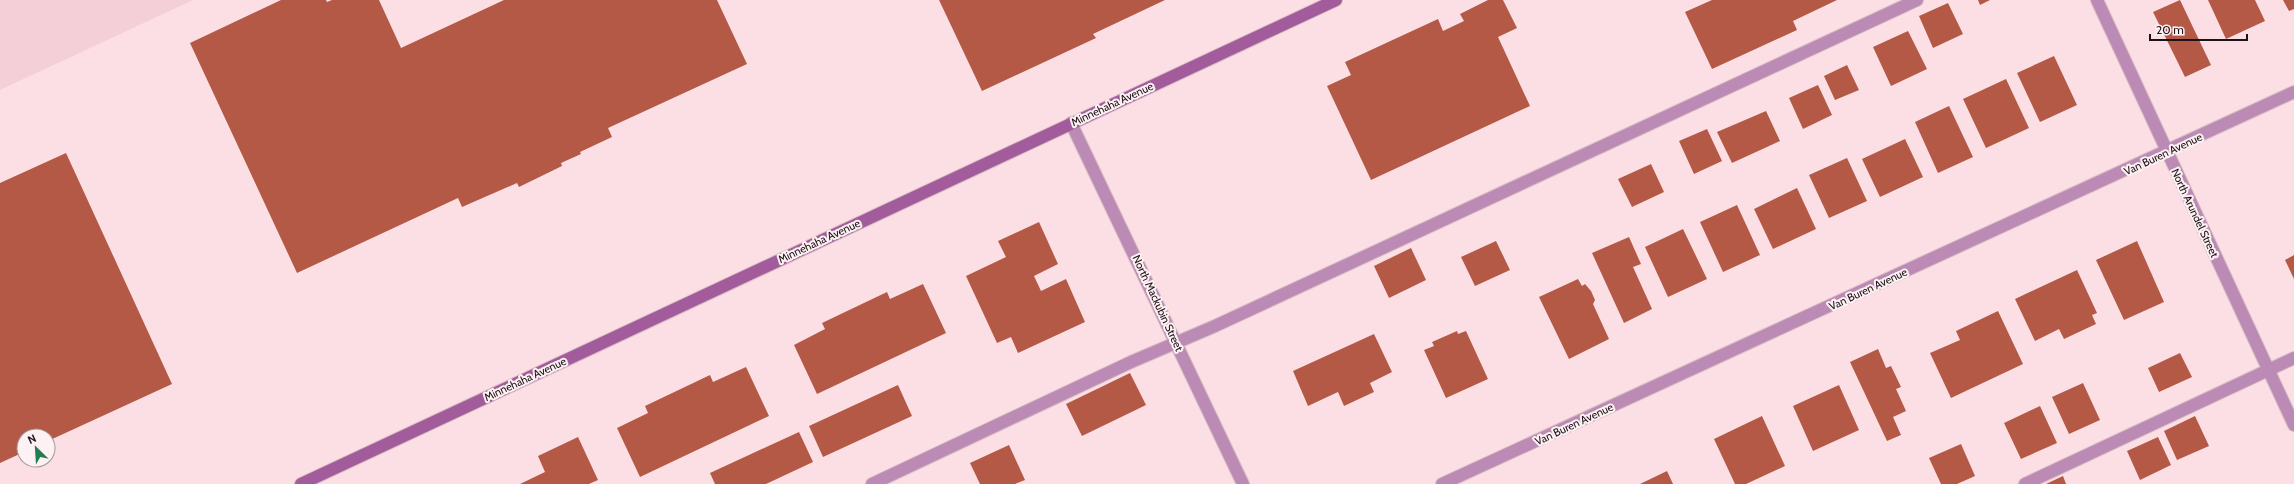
<svg xmlns="http://www.w3.org/2000/svg" width="2294" height="484" font-family="Cabin,sans-serif">
	<rect width="100%" height="100%" fill="#fcdfe5"/>
	<polygon fill="#f5cfd8" points="0,0 193,0 0,90"/>
	<g fill="#b45945">
		<polygon points="281,0 326,0 327,2 332,0 379,0 401,48 504,0 717,0 747,64 608,128 612,137 580,152 581,154 561,163 562,166 519,187 517,183 462,207 458,198 297,273 190,43"/>
		<polygon points="939,0 1165,0 1093,34 1096,38 982,91"/>
		<polygon points="1488,0 1503,0 1517,28 1498,37 1530,106 1371,180 1327,86 1351,75 1345,62 1438,19 1443,31 1464,21 1460,14"/>
		<polygon points="1712,0 1837,0 1793,21 1797,30 1712,69 1685,12"/>
		<polygon points="1978,0 1990,0 1980,5"/>
		<polygon points="2180,0 2211,65 2185,77 2153,12"/>
		<polygon points="2208,0 2255,0 2265,21 2226,39"/>
		<polygon points="2283,0 2294,0 2294,9 2289,11"/>
		<polygon points="1948,3 1963,34 1933,48 1919,16"/>
		<polygon points="1908,31 1927,69 1891,86 1873,47"/>
		<polygon points="2054,56 2077,105 2040,122 2017,73"/>
		<polygon points="1847,65 1859,90 1835,100 1824,76"/>
		<polygon points="2006,79 2029,128 1986,148 1963,99"/>
		<polygon points="1818,85 1832,115 1803,129 1789,98"/>
		<polygon points="1949,106 1973,157 1938,173 1915,122"/>
		<polygon points="1766,111 1780,141 1732,163 1717,132"/>
		<polygon points="1707,129 1722,161 1694,174 1679,141"/>
		<polygon points="1905,139 1923,177 1880,197 1862,159"/>
		<polygon points="66,153 172,384 48,441 48,436 24,436 24,452 0,463 0,183"/>
		<polygon points="1847,158 1867,201 1829,218 1809,175"/>
		<polygon points="1651,164 1664,192 1632,207 1618,179"/>
		<polygon points="1797,188 1816,229 1773,249 1754,209"/>
		<polygon points="1737,205 1760,255 1723,272 1700,222"/>
		<polygon points="1039,222 1058,264 1034,276 1041,291 1066,279 1085,322 1018,353 1011,337 997,343 966,276 1006,257 998,241"/>
		<polygon points="1683,229 1707,279 1668,297 1645,247"/>
		<polygon points="1629,237 1641,264 1633,267 1652,309 1624,323 1592,253"/>
		<polygon points="1496,241 1510,270 1475,286 1461,257"/>
		<polygon points="2137,241 2164,302 2124,320 2096,260"/>
		<polygon points="1411,248 1426,280 1389,298 1374,266"/>
		<polygon points="2294,255 2294,279 2285,260"/>
		<polygon points="2077,270 2097,313 2092,315 2096,324 2064,339 2059,329 2035,341 2015,299"/>
		<polygon points="1578,279 1582,286 1585,284 1591,291 1595,300 1593,304 1609,339 1569,359 1539,297"/>
		<polygon points="923,284 946,333 817,394 794,345 825,329 822,323 887,292 890,299"/>
		<polygon points="1998,311 2023,364 1951,398 1930,353 1960,340 1956,331"/>
		<polygon points="1457,331 1458,334 1466,331 1488,379 1446,398 1424,350 1434,346 1432,342"/>
		<polygon points="1374,334 1392,372 1370,383 1374,392 1344,406 1338,392 1308,406 1293,371"/>
		<polygon points="1878,349 1886,368 1891,366 1901,387 1896,389 1906,411 1893,417 1901,435 1887,441 1850,362"/>
		<polygon points="2180,353 2192,377 2159,392 2148,368"/>
		<polygon points="746,367 769,416 640,477 617,428 648,413 645,406 710,375 713,382"/>
		<polygon points="1130,373 1146,405 1082,436 1066,404"/>
		<polygon points="2083,383 2100,420 2069,434 2052,397"/>
		<polygon points="898,385 912,416 823,457 809,426"/>
		<polygon points="1839,385 1859,430 1813,451 1793,406"/>
		<polygon points="2040,406 2057,443 2021,459 2004,423"/>
		<polygon points="1762,416 1785,466 1746,484 1735,484 1714,439"/>
		<polygon points="2195,416 2209,446 2177,460 2164,431"/>
		<polygon points="799,432 813,462 766,484 715,484 710,473"/>
		<polygon points="578,437 598,480 589,484 520,484 545,472 538,456"/>
		<polygon points="2158,437 2171,465 2140,480 2127,451"/>
		<polygon points="1961,444 1975,476 1957,484 1941,484 1929,458"/>
		<polygon points="1009,445 1025,480 1015,484 980,484 970,463"/>
		<polygon points="1667,471 1673,484 1640,484"/>
		<polygon points="2063,476 2066,484 2046,484"/>
	</g>
	<g fill="none" stroke-linecap="round" stroke-linejoin="round">
		<defs>
			<g id="lane">
				<polyline points="872,484 1131,362 1215,326 1917,0"/>
				<polyline points="2025,484 2294,358"/>
			</g>
			<g id="street">
				<polyline points="2097,0 2294,425"/>
				<polyline points="1071,123 1243,484"/>
				<polyline points="1442,484 2294,92"/>
			</g>
			<polyline id="secondary" points="301,484 1336,0"/>
		</defs>
		<use href="#lane" stroke="#d8bec4" stroke-width="14"/>
		<use href="#street" stroke="#d8bec4" stroke-width="14"/>
		<use href="#secondary" stroke="#d8bec4" stroke-width="14"/>
		<use href="#lane" stroke="#bb8bb5" stroke-width="12"/>
		<use href="#street" stroke="#bb8bb5" stroke-width="12"/>
		<use href="#secondary" stroke="#a35c9b" stroke-width="12"/>
	</g>
	<g text-anchor="middle" dominant-baseline="central" stroke-width="4" stroke-linejoin="round" paint-order="stroke">
		<g font-size="11" fill="#1d1316" stroke="#fdf1f4">
			<text transform="translate(1112 104) rotate(-25)">Minnehaha Avenue</text>
			<text transform="translate(2163 154) rotate(-25)">Van Buren Avenue</text>
			<text transform="translate(2195 213) rotate(65)">North Arundel Street</text>
			<text transform="translate(819 241) rotate(-25)">Minnehaha Avenue</text>
			<text transform="translate(1868 289) rotate(-25)">Van Buren Avenue</text>
			<text transform="translate(1158 303) rotate(65)">North Mackubin Street</text>
			<text transform="translate(525 379) rotate(-25)">Minnehaha Avenue</text>
			<text transform="translate(1574 424) rotate(-25)">Van Buren Avenue</text>
		</g>
	</g>
	<g transform="translate(36 448) rotate(335)"><circle r="19" fill="#fdf1f4" stroke="#a3989b"/>
	<path d="M0-3L7 15L0 10L-7 15Z" fill="#237d53"/>
	<text y="-6" font-size="11" font-weight="bold" text-anchor="middle" fill="#1d1316">N</text>
	</g>
	<path d="M2150 34v6h97v-6" fill="none" stroke="#1d1316" stroke-width="2"/>
	<text x="2156" y="34" font-size="12" fill="#1d1316" stroke="#fdf1f4" stroke-width="3" paint-order="stroke">20 m</text>
</svg>
